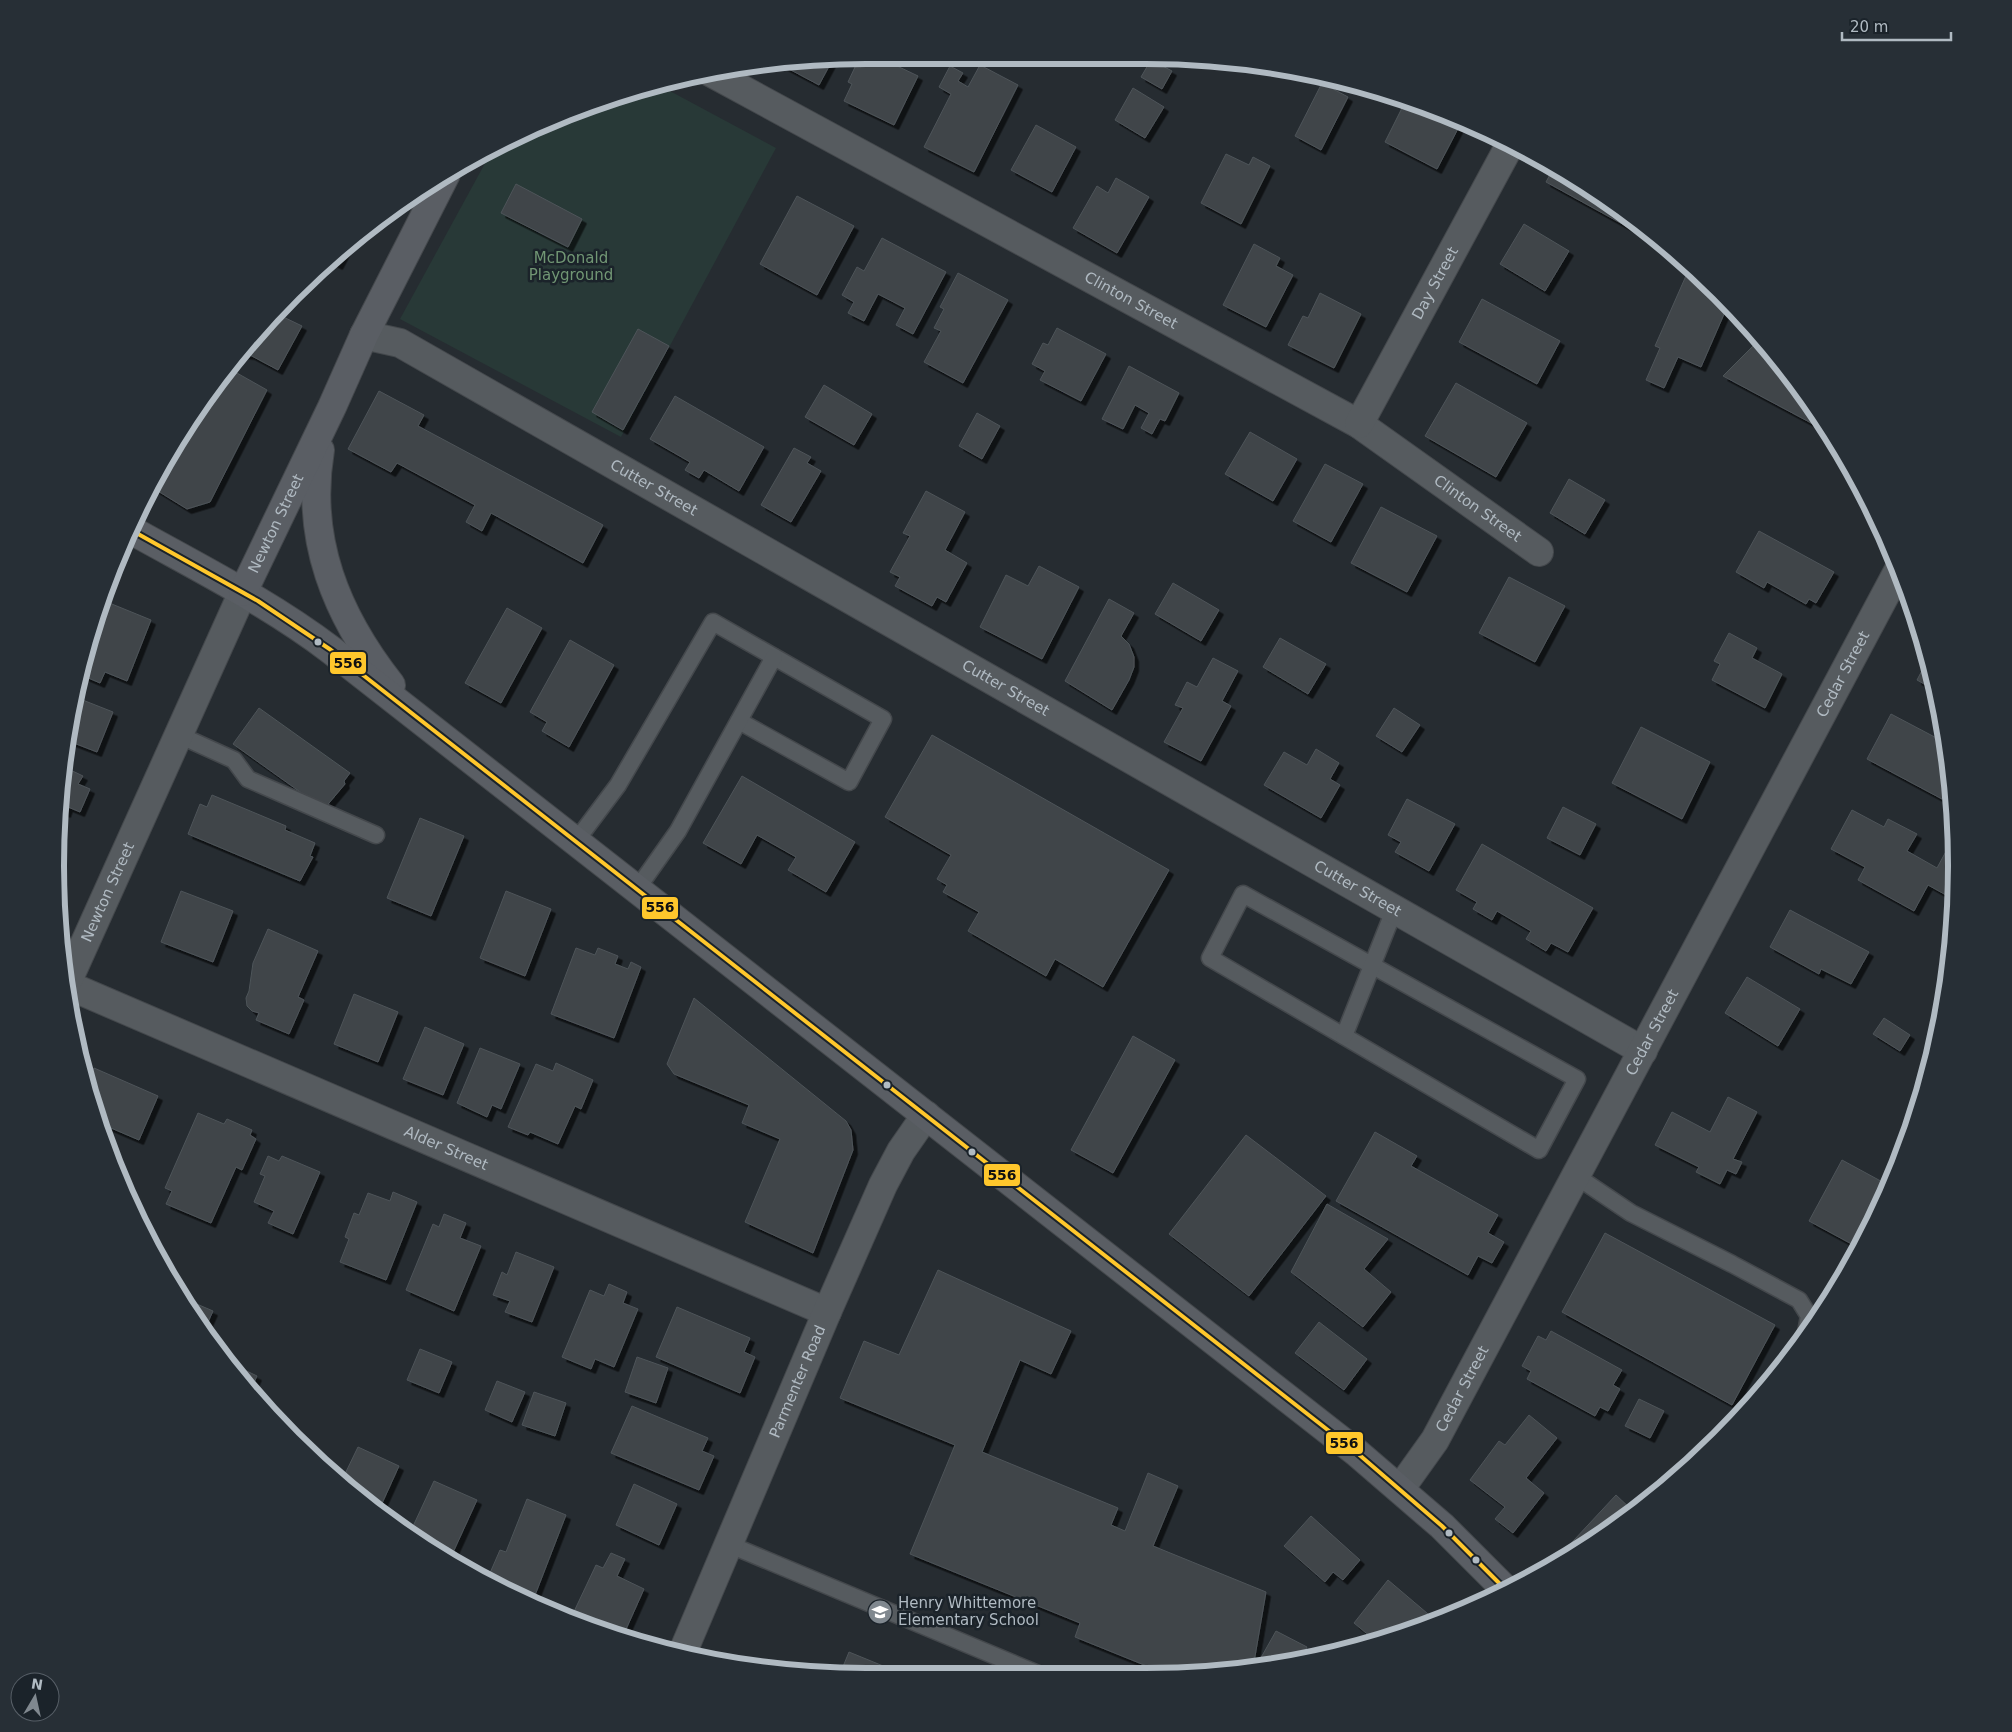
<svg xmlns="http://www.w3.org/2000/svg" width="2012" height="1732" font-family="'DejaVu Sans',sans-serif">
	<defs>
		<filter id="shadow"><feDropShadow dx="4.5" dy="4.5" stdDeviation="0" flood-color="#0009"/></filter>
	</defs>
	<rect width="100%" height="100%" fill="#262c31"/>
	<polygon fill="#283937" points="655,83 776,148 621,437 400,319 495,145 507,139"/>
	<g fill="#3f4549" stroke="#4e5459" filter="url(#shadow)">
		<polygon points="867,55 874,55 918,76 894,125 844,101 852,84 848,82 856,65 861,67"/>
		<polygon points="834,57 819,85 774,61"/>
		<polygon points="1151,60 1172,71 1162,89 1141,77"/>
		<polygon points="980,65 1018,85 974,172 924,147 951,94 939,87 950,66 963,73 958,81 968,87"/>
		<polygon points="1322,83 1348,97 1321,150 1295,136"/>
		<polygon points="1133,88 1164,107 1145,138 1115,120"/>
		<polygon points="1407,98 1462,121 1437,169 1385,142"/>
		<polygon points="1036,125 1076,147 1052,192 1011,170"/>
		<polygon points="1226,154 1249,165 1253,157 1270,166 1241,224 1201,203"/>
		<polygon points="1553,169 1640,223 1637,232 1546,182"/>
		<polygon points="1116,178 1149,197 1117,253 1073,228 1097,186 1108,193"/>
		<polygon points="516,184 582,219 568,247 501,213"/>
		<polygon points="797,196 854,226 817,295 760,264"/>
		<polygon points="1524,224 1569,251 1545,291 1500,264"/>
		<polygon points="882,238 946,272 913,334 896,325 905,308 878,294 864,321 848,313 854,302 842,295 857,267 864,271"/>
		<polygon points="350,242 338,265 328,260 331,256"/>
		<polygon points="1254,244 1280,258 1276,266 1293,275 1266,327 1223,305"/>
		<polygon points="1689,269 1728,305 1701,367 1678,357 1664,388 1646,380 1660,348 1655,346"/>
		<polygon points="958,273 1008,300 963,383 924,362 941,331 934,328 944,309 940,307"/>
		<polygon points="1320,293 1361,314 1334,368 1288,345 1303,316 1308,318"/>
		<polygon points="1482,299 1560,341 1537,384 1459,342"/>
		<polygon points="275,313 302,326 278,370 250,355 239,354 256,331"/>
		<polygon points="1057,328 1106,354 1081,401 1040,380 1045,371 1032,364 1043,343 1048,345"/>
		<polygon points="638,329 669,346 623,430 592,412"/>
		<polygon points="1761,338 1828,432 1723,376"/>
		<polygon points="1129,366 1179,393 1165,421 1160,419 1152,434 1141,428 1149,413 1135,405 1123,429 1102,419"/>
		<polygon points="228,368 267,390 210,502 187,509 153,488 192,415"/>
		<polygon points="1456,383 1527,423 1496,477 1425,436"/>
		<polygon points="824,385 872,414 854,445 805,417"/>
		<polygon points="379,391 424,415 418,426 603,525 583,563 491,513 482,531 466,522 475,505 397,463 391,472 348,449"/>
		<polygon points="675,396 764,447 739,491 704,470 699,478 685,470 690,462 650,439"/>
		<polygon points="977,413 1000,426 982,459 959,446"/>
		<polygon points="1250,432 1297,459 1273,501 1225,474"/>
		<polygon points="794,448 811,457 807,463 821,471 791,522 761,505"/>
		<polygon points="1325,464 1363,484 1331,542 1293,521"/>
		<polygon points="1569,479 1605,500 1585,534 1550,513"/>
		<polygon points="926,491 965,512 945,550 967,563 946,602 937,597 932,606 895,586 900,577 890,572 910,536 903,533"/>
		<polygon points="1381,507 1437,536 1407,592 1351,563"/>
		<polygon points="1759,531 1834,572 1816,603 1809,599 1806,604 1767,582 1764,588 1736,572"/>
		<polygon points="1039,566 1079,587 1042,659 980,627 1006,575 1028,586"/>
		<polygon points="1509,577 1565,606 1535,662 1479,633"/>
		<polygon points="1173,583 1219,610 1201,641 1155,614"/>
		<polygon points="1109,599 1134,613 1121,636 1129,644 1134,657 1134,667 1129,680 1112,710 1065,681"/>
		<polygon points="102,600 151,620 127,681 105,672 100,683 79,674 83,656"/>
		<polygon points="507,608 542,628 501,703 465,683"/>
		<polygon points="1729,633 1757,648 1752,658 1782,674 1765,708 1712,680 1720,664 1714,661"/>
		<polygon points="1280,638 1326,664 1308,694 1263,667"/>
		<polygon points="570,640 614,665 569,747 542,731 547,722 530,712"/>
		<polygon points="1924,648 1933,689 1917,680 1926,663 1918,659"/>
		<polygon points="1213,658 1238,671 1222,701 1231,706 1201,761 1164,742 1183,708 1175,705 1187,682 1197,687"/>
		<polygon points="75,697 113,712 97,752 66,740"/>
		<polygon points="259,708 350,773 344,781 345,784 324,809 233,744"/>
		<polygon points="1394,708 1420,725 1402,752 1376,736"/>
		<polygon points="1891,714 1946,743 1950,760 1951,783 1942,799 1867,759"/>
		<polygon points="1641,727 1710,762 1682,819 1612,783"/>
		<polygon points="932,735 1169,870 1103,987 1055,959 1046,976 968,931 979,912 943,892 947,885 937,879 951,855 885,817"/>
		<polygon points="1316,749 1339,763 1330,779 1340,785 1321,818 1264,785 1284,752 1307,765"/>
		<polygon points="62,766 83,776 78,784 90,789 80,812 68,807 66,813 59,810"/>
		<polygon points="742,776 855,842 826,892 788,870 796,857 757,835 741,864 703,843"/>
		<polygon points="212,795 286,826 285,830 315,843 310,856 313,857 300,881 188,834 200,804 207,807"/>
		<polygon points="1407,799 1455,824 1429,871 1395,852 1401,842 1388,835"/>
		<polygon points="1563,807 1596,824 1580,855 1547,838"/>
		<polygon points="1852,810 1884,827 1888,819 1917,834 1907,851 1937,868 1950,844 1953,846 1955,900 1928,885 1914,911 1858,880 1865,867 1831,849"/>
		<polygon points="420,818 464,836 431,916 387,898"/>
		<polygon points="1482,844 1593,908 1568,952 1551,943 1546,951 1526,939 1531,931 1497,911 1492,920 1473,909 1477,902 1456,890"/>
		<polygon points="181,891 233,911 213,962 161,942"/>
		<polygon points="506,891 551,909 525,976 480,958"/>
		<polygon points="1790,910 1869,952 1851,984 1821,969 1819,974 1770,947"/>
		<polygon points="268,929 318,951 298,997 304,1000 289,1034 256,1020 259,1013 252,1011 247,1006 246,998 249,991 253,963"/>
		<polygon points="576,948 595,955 598,948 618,956 615,964 628,969 631,962 641,967 614,1038 551,1014"/>
		<polygon points="1747,977 1800,1009 1778,1046 1725,1013"/>
		<polygon points="354,994 398,1012 378,1062 334,1044"/>
		<polygon points="694,998 846,1121 851,1130 853,1150 813,1253 745,1222 780,1139 742,1123 749,1105 674,1074 667,1064"/>
		<polygon points="1884,1018 1910,1035 1900,1051 1873,1034"/>
		<polygon points="425,1027 464,1044 443,1095 403,1079"/>
		<polygon points="1133,1036 1175,1060 1113,1173 1071,1150"/>
		<polygon points="480,1048 520,1064 501,1109 492,1105 487,1117 457,1103"/>
		<polygon points="556,1063 593,1080 581,1109 575,1106 558,1144 530,1132 528,1135 508,1127 536,1064 553,1071"/>
		<polygon points="94,1068 158,1096 139,1140 97,1122 88,1083"/>
		<polygon points="1728,1097 1757,1112 1733,1159 1742,1162 1736,1174 1727,1170 1720,1184 1696,1172 1699,1167 1655,1145 1672,1112 1710,1132"/>
		<polygon points="198,1113 224,1124 227,1119 252,1130 250,1135 256,1139 242,1170 236,1167 211,1223 166,1204 172,1191 165,1188"/>
		<polygon points="1375,1132 1417,1156 1411,1166 1498,1215 1488,1233 1504,1242 1492,1263 1478,1256 1468,1275 1336,1201"/>
		<polygon points="1246,1135 1326,1196 1249,1296 1169,1234"/>
		<polygon points="268,1156 279,1161 282,1156 320,1172 293,1234 268,1223 274,1211 254,1202 265,1176 260,1174"/>
		<polygon points="1842,1160 1888,1185 1873,1224 1859,1248 1809,1221"/>
		<polygon points="393,1192 417,1202 386,1280 340,1262 349,1239 345,1237 354,1213 359,1215 368,1193 390,1201"/>
		<polygon points="1327,1204 1388,1239 1364,1269 1391,1292 1363,1327 1291,1272"/>
		<polygon points="444,1214 466,1223 460,1238 481,1246 454,1311 406,1290 433,1224 439,1227"/>
		<polygon points="1605,1233 1775,1325 1732,1405 1562,1312"/>
		<polygon points="516,1252 554,1267 532,1322 505,1312 510,1301 493,1295 502,1272 507,1275"/>
		<polygon points="938,1270 1071,1331 1051,1374 1020,1360 982,1452 1118,1508 1111,1525 1125,1531 1148,1473 1178,1486 1153,1546 1266,1592 1253,1668 1199,1675 1169,1675 1075,1637 1080,1623 910,1554 955,1445 840,1398 864,1341 899,1355"/>
		<polygon points="609,1284 627,1292 623,1303 638,1309 614,1367 595,1359 591,1369 562,1357 590,1290 604,1296"/>
		<polygon points="185,1299 213,1311 204,1331 192,1316 184,1303"/>
		<polygon points="677,1307 750,1338 744,1352 755,1357 740,1393 656,1357"/>
		<polygon points="1319,1322 1367,1359 1344,1390 1295,1353"/>
		<polygon points="1551,1331 1622,1370 1613,1385 1620,1389 1608,1411 1600,1407 1595,1416 1527,1379 1531,1371 1522,1366 1538,1336 1546,1340"/>
		<polygon points="420,1349 452,1362 439,1393 407,1380"/>
		<polygon points="637,1357 668,1368 656,1403 625,1392"/>
		<polygon points="230,1363 257,1376 251,1389"/>
		<polygon points="497,1381 525,1392 512,1422 485,1410"/>
		<polygon points="534,1392 566,1403 555,1436 522,1425"/>
		<polygon points="1639,1399 1664,1411 1650,1438 1625,1426"/>
		<polygon points="632,1406 708,1438 702,1451 714,1456 699,1490 611,1453"/>
		<polygon points="1529,1415 1557,1438 1526,1478 1544,1493 1513,1533 1495,1519 1505,1507 1470,1480 1499,1441 1505,1445"/>
		<polygon points="358,1447 399,1466 379,1510 338,1477 343,1478"/>
		<polygon points="434,1481 477,1500 450,1559 409,1535"/>
		<polygon points="634,1484 677,1504 659,1545 616,1525"/>
		<polygon points="1616,1495 1632,1510 1565,1558 1561,1554"/>
		<polygon points="527,1499 566,1515 532,1603 494,1582 496,1576 490,1573 500,1550 506,1552"/>
		<polygon points="1311,1516 1360,1560 1343,1580 1333,1572 1325,1582 1284,1546"/>
		<polygon points="611,1553 625,1559 617,1576 644,1589 623,1636 570,1620 596,1565 603,1568"/>
		<polygon points="1388,1580 1434,1619 1431,1623 1408,1634 1403,1630 1398,1636 1388,1639 1384,1636 1377,1642 1354,1623"/>
		<polygon points="1276,1631 1307,1647 1299,1662 1265,1667 1258,1663"/>
		<polygon points="849,1652 910,1677 866,1677 840,1674"/>
	</g>
	<g fill="none" stroke-linecap="round" stroke-linejoin="round">
		<defs>
			<g id="lane">
				<polyline points="179,735 234,760 248,779 376,835"/>
				<polyline points="576,841 618,785 713,622 883,719 849,782 739,721"/>
				<polyline points="637,889 678,831 774,657"/>
				<polygon points="1243,894 1577,1079 1539,1150 1210,958"/>
				<polyline points="1344,1036 1395,908"/>
				<polyline points="1576,1176 1631,1213 1732,1264 1799,1300 1809,1316 1806,1333"/>
				<polyline points="728,1544 1043,1676"/>
			</g>
			<g id="street">
				<path id="s1" d="M710 72 1359 424 1539 552"/>
				<path id="s2" d="M364 335 400 343 1643 1051"/>
				<path id="s3" d="M1359 424 1511 143"/>
				<path id="s4" d="M65 984 827 1312"/>
				<path id="s5" d="M65 987 243 592"/>
				<path id="s6" d="M1400 1489 1435 1440 1898 571"/>
				<path id="s7" d="M682 1654 827 1312 883 1185 901 1151 926 1115"/>
			</g>
			<g id="secondary">
				<path d="M320 450C305 539 336 615 391 685"/>
				<path d="M131 530C199 568 269 603 331 650L1356 1452 1442 1526 1505 1589"/>
				<path id="s8" d="M243 592 332 407 364 335 446 174"/>
			</g>
		</defs>
		<use href="#lane" stroke="#44484c" stroke-width="19"/>
		<use href="#street" stroke="#44484c" stroke-width="30"/>
		<use href="#secondary" stroke="#44484c" stroke-width="30"/>
		<use href="#lane" stroke="#565b5f" stroke-width="16"/>
		<use href="#street" stroke="#565b5f" stroke-width="28"/>
		<use href="#secondary" stroke="#5a5e64" stroke-width="28"/>
		<defs>
			<polyline id="bus-1" points="131,530 258,601 331,650 1356,1452 1442,1526 1505,1589"/>
		</defs>
		<use href="#bus-1" stroke="#1b232a" stroke-width="8"/>
		<use href="#bus-1" stroke="#ffc72c" stroke-width="4"/>
	</g>
	<defs>
		<symbol id="school-disc" viewBox="-11 -11 22 22"><circle r="9.5" fill="#80888f" stroke="#1b232a"/><path d="M0-5L7-2L0 1L-7-2ZM-4 1L0 2.5L4 1V4Q0 6-4 4Z" fill="#fff"/></symbol>
	</defs>
	<g fill-rule="evenodd">
		<use href="#school-disc" x="866" y="1598" width="28" height="28"/>
	</g>
	<g fill="#b0bac2" stroke="#1b232a" stroke-width="2">
		<circle cx="318" cy="642" r="4.5"/>
		<circle cx="887" cy="1085" r="4.5"/>
		<circle cx="972" cy="1152" r="4.5"/>
		<circle cx="1449" cy="1533" r="4.5"/>
		<circle cx="1476" cy="1560" r="4.5"/>
	</g>
	<g text-anchor="middle" dominant-baseline="central" stroke-width="5" stroke-linejoin="round" paint-order="stroke">
		<g font-size="15" fill="#719674" stroke="#1b232a">
			<text x="571" y="258">McDonald<tspan x="571" dy="17">Playground</tspan></text>
		</g>
		<g font-size="15" fill="#b0bac2" stroke="#1b232a">
			<text stroke="none"><textPath href="#s3" startOffset="160">Day Street</textPath></text>
			<text stroke="none"><textPath href="#s1" startOffset="479">Clinton Street</textPath></text>
			<text stroke="none"><textPath href="#s2" startOffset="329">Cutter Street</textPath></text>
			<text stroke="none"><textPath href="#s1" startOffset="884">Clinton Street</textPath></text>
			<text stroke="none"><textPath href="#s8" startOffset="76">Newton Street</textPath></text>
			<text stroke="none"><textPath href="#s6" startOffset="928">Cedar Street</textPath></text>
			<text stroke="none"><textPath href="#s2" startOffset="734">Cutter Street</textPath></text>
			<text stroke="none"><textPath href="#s2" startOffset="1139">Cutter Street</textPath></text>
			<text stroke="none"><textPath href="#s5" startOffset="104">Newton Street</textPath></text>
			<text stroke="none"><textPath href="#s6" startOffset="522">Cedar Street</textPath></text>
			<text stroke="none"><textPath href="#s4" startOffset="415">Alder Street</textPath></text>
			<text stroke="none"><textPath href="#s7" startOffset="296">Parmenter Road</textPath></text>
			<text stroke="none"><textPath href="#s6" startOffset="118">Cedar Street</textPath></text>
		</g>
		<g font-size="15" fill="#b0bac2" stroke="#1b232a" text-anchor="start">
			<text x="898" y="1603">Henry Whittemore<tspan x="898" dy="17">Elementary School</tspan></text>
		</g>
	</g>
	<path d="M0 0H2012V1732H0ZM866 64H1146A802 802 0 0 1 1948 866V866A802 802 0 0 1 1146 1668H866A802 802 0 0 1 64 866V866A802 802 0 0 1 866 64Z" fill="#272f36" fill-rule="evenodd"/>
	<path fill="none" stroke="#b0bac2" stroke-width="6" d="M866 64H1146A802 802 0 0 1 1948 866V866A802 802 0 0 1 1146 1668H866A802 802 0 0 1 64 866V866A802 802 0 0 1 866 64Z"/>
	<g stroke="#1b232a" stroke-width="2">
		<rect x="329" y="651" width="38" height="24" rx="5" fill="#ffc72c"/>
		<rect x="641" y="896" width="38" height="24" rx="5" fill="#ffc72c"/>
		<rect x="983" y="1163" width="38" height="24" rx="5" fill="#ffc72c"/>
		<rect x="1325" y="1431" width="39" height="24" rx="5" fill="#ffc72c"/>
	</g>
	<g font-size="14" text-anchor="middle" font-weight="bold" fill="#111">
		<text x="348" y="668">556</text>
		<text x="660" y="912">556</text>
		<text x="1002" y="1180">556</text>
		<text x="1344" y="1448">556</text>
	</g>
	<g transform="translate(35 1697) rotate(9)"><circle r="24" fill="#1b232a" stroke="#575f67"/>
	<path d="M0-4L9 19L0 12L-9 19Z" fill="#80888f"/>
	<text y="-8" font-size="14" font-weight="bold" text-anchor="middle" fill="#b0bac2">N</text>
	</g>
	<path d="M1842 32v8h109v-8" fill="none" stroke="#b0bac2" stroke-width="2.5"/>
	<text x="1850" y="32" font-size="15" fill="#b0bac2" stroke="#1b232a" stroke-width="4" paint-order="stroke">20 m</text>
</svg>
